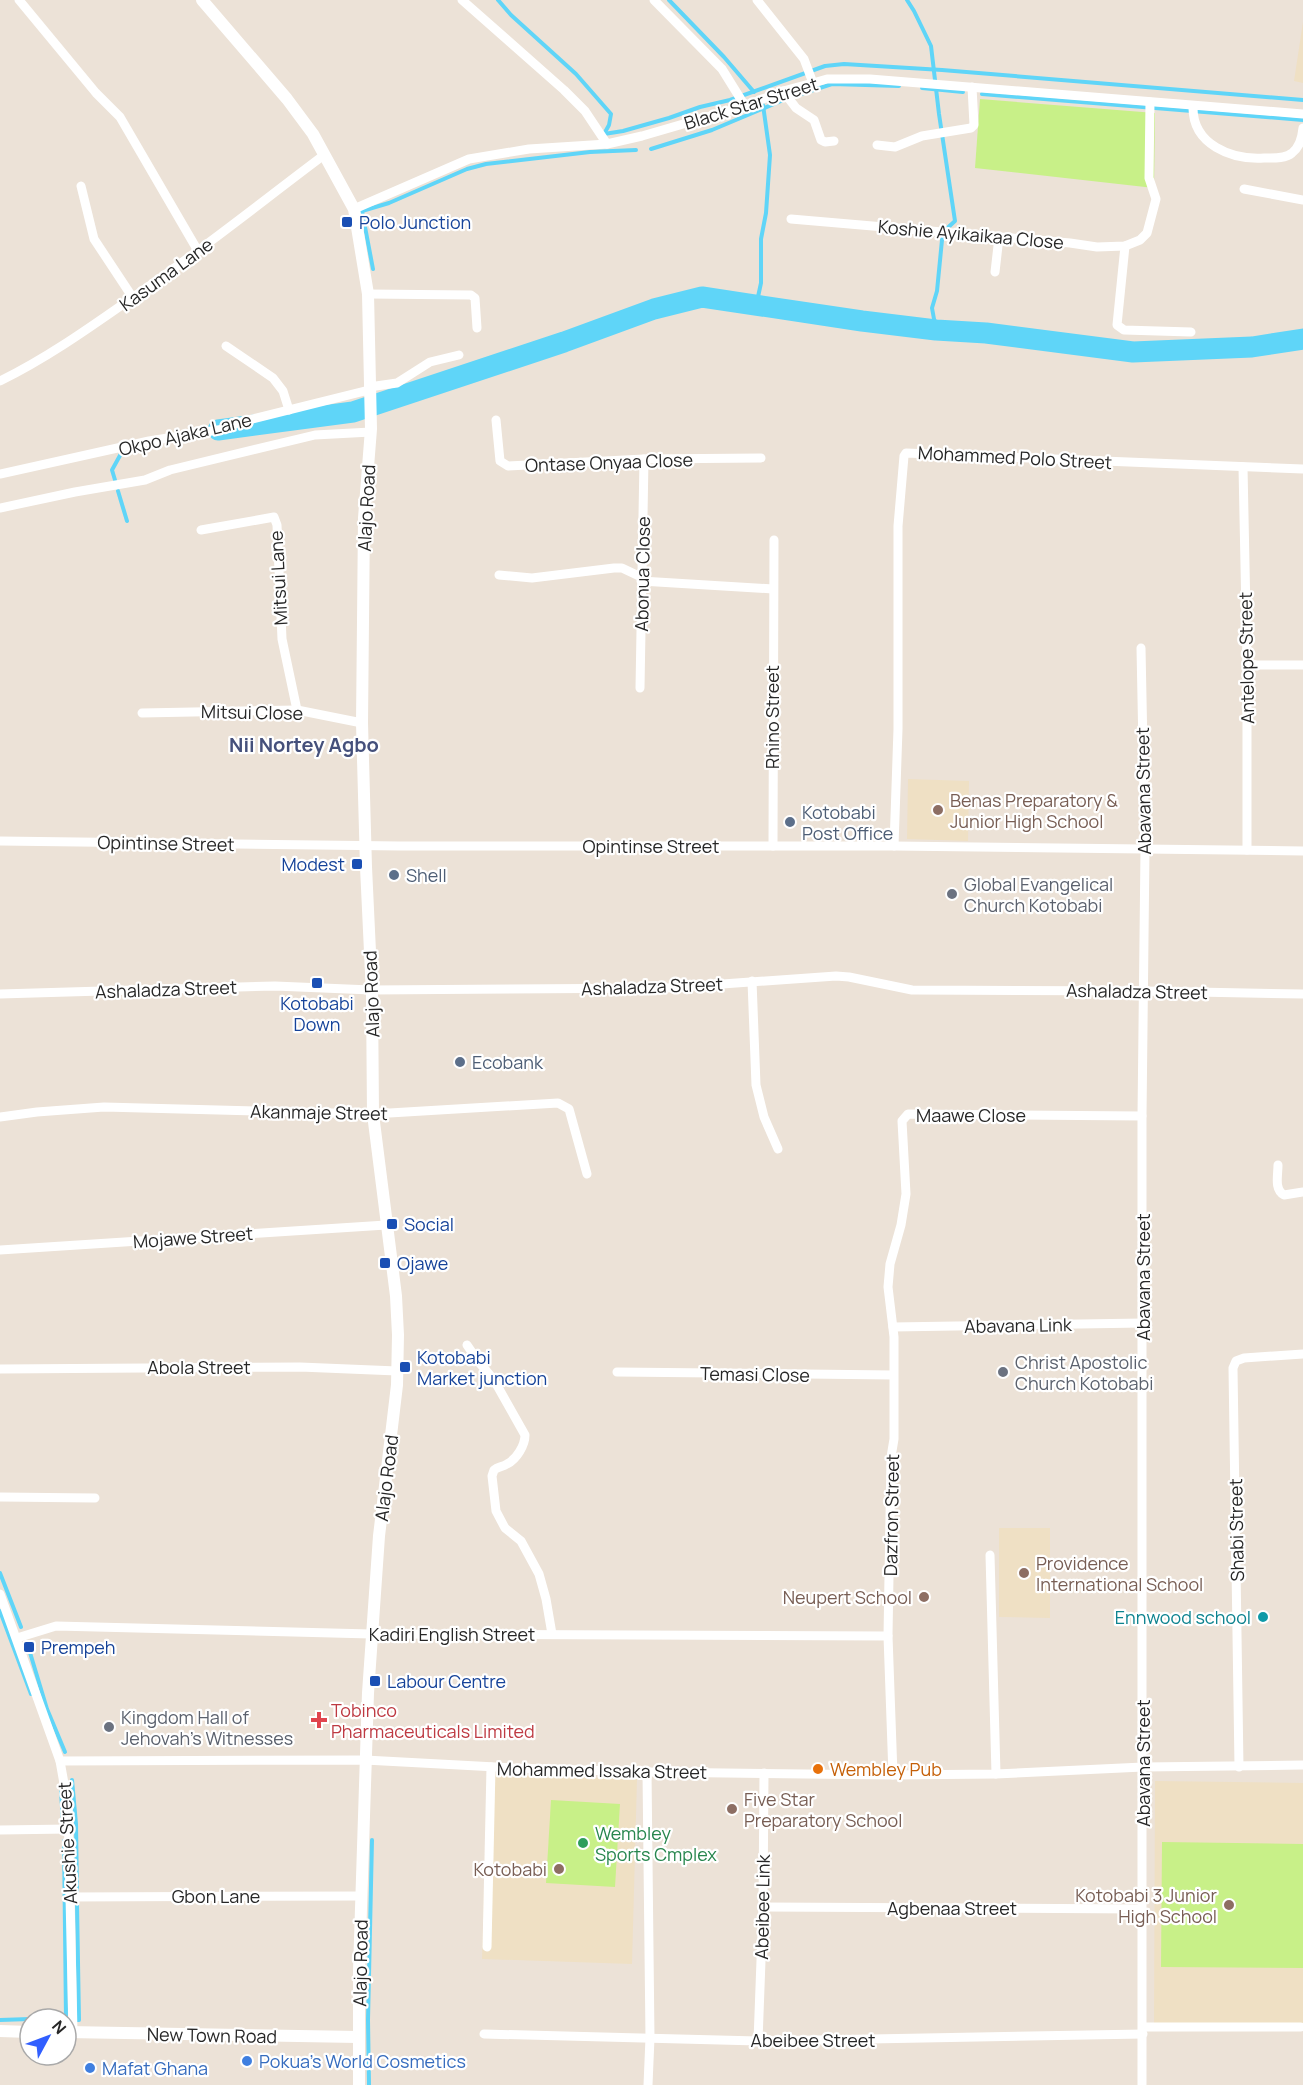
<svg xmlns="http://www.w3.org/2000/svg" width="1303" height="2085" font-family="Manrope,sans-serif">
	<rect width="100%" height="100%" fill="#ece2d7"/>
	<g fill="#efe0c4">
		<polygon points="1303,22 1303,83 1294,81"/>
		<polygon points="908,779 969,781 968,841 907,839"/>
		<polygon points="999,1528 1050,1528 1050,1618 999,1617"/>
		<polygon points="487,1774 637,1779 632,1964 482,1959"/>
		<polygon points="1155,1781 1303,1783 1303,2030 1154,2028"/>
	</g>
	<g fill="#c8f088">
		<polygon points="980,99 1155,113 1154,188 975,168"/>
		<polygon points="551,1800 620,1804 615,1887 546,1883"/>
		<polygon points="1162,1842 1303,1844 1303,1968 1161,1967"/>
	</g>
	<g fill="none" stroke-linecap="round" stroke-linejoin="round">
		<g stroke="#5fd5f8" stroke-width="4">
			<polyline points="498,0 511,15 576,74 611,114 609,125 604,134"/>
			<polyline points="669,0 724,57 754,92"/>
			<polyline points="907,0 914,11 931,46 939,114 955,221 943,232 942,240 937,291 932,308 936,330"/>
			<polyline points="922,88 963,92"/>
			<polyline points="801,94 832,84 899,86"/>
			<polyline points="982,94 1303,120"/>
			<polyline points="604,134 623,131 669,118 700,107 730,100 825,66 844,64 942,70 1303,100"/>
			<polyline points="651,149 712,130 781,101"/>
			<polyline points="373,269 362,211 389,203 467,169 486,164 590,152 636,150"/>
			<polyline points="756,306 761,283 761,239 766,213 770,155 763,105"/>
			<polyline points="115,480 112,470 123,450"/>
			<polyline points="118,491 127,521"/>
			<polyline points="0,1573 21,1627"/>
			<polyline points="0,1611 31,1694"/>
			<polyline points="28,1646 47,1709 65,1752"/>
			<polyline points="72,1780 76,1824 77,1891"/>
			<polyline points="61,1792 63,1821"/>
			<polyline points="64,1841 66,2019"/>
			<polyline points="39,2019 45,2019"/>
			<polyline points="0,2020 30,2019"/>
			<polyline points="73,2020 79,2020 77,1904"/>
			<polyline points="369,2085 368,2020 372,1840"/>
		</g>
		<polyline stroke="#5fd5f8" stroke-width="21" points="218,430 353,412 564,342 654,309 702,297 862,321 936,330 986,333 1133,352 1252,347 1303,339"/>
		<g stroke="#fff" stroke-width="9">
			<polyline points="19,0 96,93 120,117 198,251"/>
			<polyline points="462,0 564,90 585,111 607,144"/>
			<polyline points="654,0 722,69 745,106"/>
			<polyline points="757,0 804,59 813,83"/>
			<polyline points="783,91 796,108 814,120 821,140 825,142 834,141"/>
			<path d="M1193 106C1192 145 1232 160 1264 158 1273 158 1285 159 1292 153 1300 147 1302 138 1303 128"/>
			<polyline points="877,145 895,147 922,136 971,128 974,125 972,87"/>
			<polyline points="81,186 94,239 133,298"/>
			<polyline points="1244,189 1303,200"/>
			<polyline points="354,209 469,159 529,149 607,144 642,136 745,106 783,91 813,83 827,79 870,79 1303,114"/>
			<polyline points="791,219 1070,243 1097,247 1125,246 1140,240 1147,233 1156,199 1149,178 1150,102"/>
			<polyline points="1125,246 1117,325 1124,330 1191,332"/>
			<polyline points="995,272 999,237"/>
			<polyline points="368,294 471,295 475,298 477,328"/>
			<polyline points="226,346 273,378 283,391 289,410"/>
			<path d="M0 381C47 358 89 328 132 298 198 253 260 203 324 155"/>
			<polyline points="369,387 397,383 430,362 459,355"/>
			<polyline points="496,420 500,461 508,466 644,459 761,458"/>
			<polyline points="1243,467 1247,663 1247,850"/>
			<polyline points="0,474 149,441 224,429 240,422 369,390"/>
			<polyline points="0,508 75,492 145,480 170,470 315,435 371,432"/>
			<polyline points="201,530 274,517 277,525 282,639 297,710"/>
			<polyline points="499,575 532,578 614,568 622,568 641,577"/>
			<polyline points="641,581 773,589"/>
			<polyline points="1141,648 1145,849 1142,1116 1142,2085"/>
			<polyline points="1247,663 1256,665 1303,665"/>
			<polyline points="640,688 644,459"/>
			<polyline points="142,713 297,710 362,723"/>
			<polyline points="0,841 400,846 894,846 1303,851"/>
			<polyline points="773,846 774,540"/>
			<polyline points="894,846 898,729 898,526 904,456 906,453 1303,469"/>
			<polyline points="752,981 756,1085 764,1117 778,1149"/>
			<polyline points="0,994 275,986 371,990 667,988 836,976 849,977 912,990 1144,991 1303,994"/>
			<polyline points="0,1117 37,1112 104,1107 373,1114 558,1103 569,1109 587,1174"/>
			<path d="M1278 1165C1278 1176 1274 1189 1284 1195L1303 1192"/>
			<polyline points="0,1250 386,1225"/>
			<polyline points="893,1327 1143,1323"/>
			<path d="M467 1345 478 1361 494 1380 525 1435C525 1445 517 1459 507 1464 502 1467 498 1467 494 1470L492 1476 496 1511 505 1528 521 1541 539 1574 546 1599 552 1634"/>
			<polyline points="0,1369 300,1367 397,1371"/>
			<polyline points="617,1372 893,1375"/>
			<polyline points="0,1497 95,1498"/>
			<polyline points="990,1555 996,1774"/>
			<polyline points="0,1594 60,1761 68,1806 73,2032"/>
			<polyline points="17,1638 56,1626 371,1634 888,1636"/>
			<polyline points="60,1761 365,1760 513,1768 647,1772 893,1775 996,1774 1143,1767 1303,1765"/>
			<polyline points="1239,1767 1233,1368 1236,1361 1244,1358 1303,1354"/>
			<polyline points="647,1772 650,2038 648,2085"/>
			<polyline points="893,1775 888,1636 891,1457 894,1439 894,1337 888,1287 890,1264 901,1225 906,1194 902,1121 908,1114 1142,1116"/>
			<polyline points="0,1830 69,1829"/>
			<polyline points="71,1897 362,1896"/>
			<polyline points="763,1907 1142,1909"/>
			<polyline points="487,1947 491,1767"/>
			<polyline points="1143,2027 1301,2027"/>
			<polyline points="484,2034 758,2041 1143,2034"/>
			<polyline points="758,2041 763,1907 764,1773"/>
		</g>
		<g stroke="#fff" stroke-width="12">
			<polyline points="202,0 287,99 313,134 354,209 368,294 371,429 364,518 362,723 366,867 372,994 373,1114 396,1296 398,1335 397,1385 379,1536 368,1693 359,1970 359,2085"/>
			<polyline points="0,2031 30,2032"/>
			<polyline points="66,2032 358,2037"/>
		</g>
	</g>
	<g fill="#1a4fb4" stroke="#fff" stroke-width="2">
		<rect x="341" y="216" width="12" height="12" rx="3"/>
		<rect x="351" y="858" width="12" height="12" rx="3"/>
		<rect x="311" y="977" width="12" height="12" rx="3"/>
		<rect x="386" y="1218" width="12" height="12" rx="3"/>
		<rect x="379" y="1257" width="12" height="12" rx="3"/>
		<rect x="399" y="1361" width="12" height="12" rx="3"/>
		<rect x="23" y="1641" width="12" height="12" rx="3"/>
		<rect x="369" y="1675" width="12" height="12" rx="3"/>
	</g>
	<g fill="#8d6e63" stroke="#fff" stroke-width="2">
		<circle cx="938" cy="810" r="6"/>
		<circle cx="1024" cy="1573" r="6"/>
		<circle cx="924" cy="1597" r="6"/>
		<circle cx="732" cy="1809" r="6"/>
		<circle cx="559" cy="1869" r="6"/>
		<circle cx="1229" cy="1905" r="6"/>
	</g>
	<g fill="#5c6f8a" stroke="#fff" stroke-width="2">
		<circle cx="790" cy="822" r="6"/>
		<circle cx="394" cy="875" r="6"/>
		<circle cx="460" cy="1062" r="6"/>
	</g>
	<g fill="#6b7280" stroke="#fff" stroke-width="2">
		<circle cx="952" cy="894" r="6"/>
		<circle cx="1003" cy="1372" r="6"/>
		<circle cx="109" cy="1727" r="6"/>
	</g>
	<circle fill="#0f9aa8" stroke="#fff" stroke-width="2" cx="1263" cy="1617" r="6"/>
	<path fill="#e0444e" stroke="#fff" stroke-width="2" d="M316 1711h6v6h6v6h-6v6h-6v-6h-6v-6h6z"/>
	<circle fill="#e8710a" stroke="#fff" stroke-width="2" cx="818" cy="1769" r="6"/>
	<circle fill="#2e9e5b" stroke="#fff" stroke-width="2" cx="583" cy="1843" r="6"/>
	<g fill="#3f7fe0" stroke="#fff" stroke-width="2">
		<circle cx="247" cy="2061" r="6"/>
		<circle cx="90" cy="2068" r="6"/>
	</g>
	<g text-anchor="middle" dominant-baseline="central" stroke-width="4.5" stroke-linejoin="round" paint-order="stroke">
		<g font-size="18" fill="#272727" stroke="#fff">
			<text transform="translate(751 103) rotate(-17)">Black Star Street</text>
			<text transform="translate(971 234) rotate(5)">Koshie Ayikaikaa Close</text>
			<text transform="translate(166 274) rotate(-36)">Kasuma Lane</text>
			<text transform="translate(185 434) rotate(-13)">Okpo Ajaka Lane</text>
			<text transform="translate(1015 457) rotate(3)">Mohammed Polo Street</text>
			<text transform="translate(609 462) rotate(-2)">Ontase Onyaa Close</text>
			<text transform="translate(366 508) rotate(-87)">Alajo Road</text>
			<text transform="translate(642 574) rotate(-89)">Abonua Close</text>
			<text transform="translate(278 578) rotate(-93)">Mitsui Lane</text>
			<text transform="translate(1246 658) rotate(-91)">Antelope Street</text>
			<text transform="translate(252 712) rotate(1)">Mitsui Close</text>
			<text transform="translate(772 717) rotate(-90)">Rhino Street</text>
			<text transform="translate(1143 791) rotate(-91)">Abavana Street</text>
			<text transform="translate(166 843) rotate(1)">Opintinse Street</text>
			<text x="651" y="846">Opintinse Street</text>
			<text transform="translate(652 986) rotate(-2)">Ashaladza Street</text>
			<text transform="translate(166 989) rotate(-2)">Ashaladza Street</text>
			<text transform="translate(1137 991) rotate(1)">Ashaladza Street</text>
			<text transform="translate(371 994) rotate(-92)">Alajo Road</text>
			<text transform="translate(319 1112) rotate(1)">Akanmaje Street</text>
			<text x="971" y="1115">Maawe Close</text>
			<text transform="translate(193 1237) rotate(-4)">Mojawe Street</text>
			<text transform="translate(1143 1277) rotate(-90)">Abavana Street</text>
			<text transform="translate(1018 1325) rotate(-1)">Abavana Link</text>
			<text x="199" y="1367">Abola Street</text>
			<text transform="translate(755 1374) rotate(1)">Temasi Close</text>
			<text transform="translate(386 1478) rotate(-83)">Alajo Road</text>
			<text transform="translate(891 1515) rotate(-89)">Dazfron Street</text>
			<text transform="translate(1236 1530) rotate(-91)">Shabi Street</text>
			<text x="452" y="1634">Kadiri English Street</text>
			<text transform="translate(1143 1763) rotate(-90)">Abavana Street</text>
			<text transform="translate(602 1770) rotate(1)">Mohammed Issaka Street</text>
			<text transform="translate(67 1843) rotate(-93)">Akushie Street</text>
			<text x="216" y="1896">Gbon Lane</text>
			<text transform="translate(762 1907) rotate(-89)">Abeibee Link</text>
			<text x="952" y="1908">Agbenaa Street</text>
			<text transform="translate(360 1963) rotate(-89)">Alajo Road</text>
			<text transform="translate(212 2035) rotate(1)">New Town Road</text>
			<text x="813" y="2040">Abeibee Street</text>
		</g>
		<g font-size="18" fill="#164399" stroke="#fff" text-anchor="start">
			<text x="359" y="222">Polo Junction</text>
			<text x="345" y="864" text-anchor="end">Modest</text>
			<text x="317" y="1003" text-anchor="middle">Kotobabi<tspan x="317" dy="21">Down</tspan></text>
			<text x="404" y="1224">Social</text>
			<text x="397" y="1263">Ojawe</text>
			<text x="417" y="1357">Kotobabi<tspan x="417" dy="21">Market junction</tspan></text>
			<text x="41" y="1647">Prempeh</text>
			<text x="387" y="1681">Labour Centre</text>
		</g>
		<g font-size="18" fill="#785e54" stroke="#fff" text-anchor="start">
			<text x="950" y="800">Benas Preparatory &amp;<tspan x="950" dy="21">Junior High School</tspan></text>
			<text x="1036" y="1563">Providence<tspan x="1036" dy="21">International School</tspan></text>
			<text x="912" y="1597" text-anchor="end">Neupert School</text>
			<text x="744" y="1799">Five Star<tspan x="744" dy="21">Preparatory School</tspan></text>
			<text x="547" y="1869" text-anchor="end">Kotobabi</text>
			<text x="1217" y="1895" text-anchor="end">Kotobabi 3 Junior<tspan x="1217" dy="21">High School</tspan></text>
		</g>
		<g font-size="18" fill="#4e5e75" stroke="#fff" text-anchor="start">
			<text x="802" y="812">Kotobabi<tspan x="802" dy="21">Post Office</tspan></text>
			<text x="406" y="875">Shell</text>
			<text x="472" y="1062">Ecobank</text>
		</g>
		<g font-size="18" fill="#5b616d" stroke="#fff" text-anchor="start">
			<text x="964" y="884">Global Evangelical<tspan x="964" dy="21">Church Kotobabi</tspan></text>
			<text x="1015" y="1362">Christ Apostolic<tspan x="1015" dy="21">Church Kotobabi</tspan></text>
			<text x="121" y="1717">Kingdom Hall of<tspan x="121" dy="21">Jehovah's Witnesses</tspan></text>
		</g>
		<g font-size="18" fill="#0d838f" stroke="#fff" text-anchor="end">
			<text x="1251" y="1617">Ennwood school</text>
		</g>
		<g font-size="18" fill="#be3a42" stroke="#fff" text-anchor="start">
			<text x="331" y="1710">Tobinco<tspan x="331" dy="21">Pharmaceuticals Limited</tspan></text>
		</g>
		<g font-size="18" fill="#c56008" stroke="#fff" text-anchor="start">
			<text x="830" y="1769">Wembley Pub</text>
		</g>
		<g font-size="18" fill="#27864d" stroke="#fff" text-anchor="start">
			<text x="595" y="1833">Wembley<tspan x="595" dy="21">Sports Cmplex</tspan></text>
		</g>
		<g font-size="18" fill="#366cbe" stroke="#fff" text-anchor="start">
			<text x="259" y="2061">Pokua's World Cosmetics</text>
			<text x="102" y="2068">Mafat Ghana</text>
		</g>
		<g font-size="20" font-weight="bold" fill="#45507b" stroke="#fff">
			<text x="304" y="744">Nii Nortey Agbo</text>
		</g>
	</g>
	<g transform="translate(48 2037) rotate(49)"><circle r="28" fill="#ffffff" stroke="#a9a9a9" stroke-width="1.5"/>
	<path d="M0-4.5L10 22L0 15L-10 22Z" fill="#315fff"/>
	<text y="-9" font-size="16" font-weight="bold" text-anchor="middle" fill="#272727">N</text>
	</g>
</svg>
